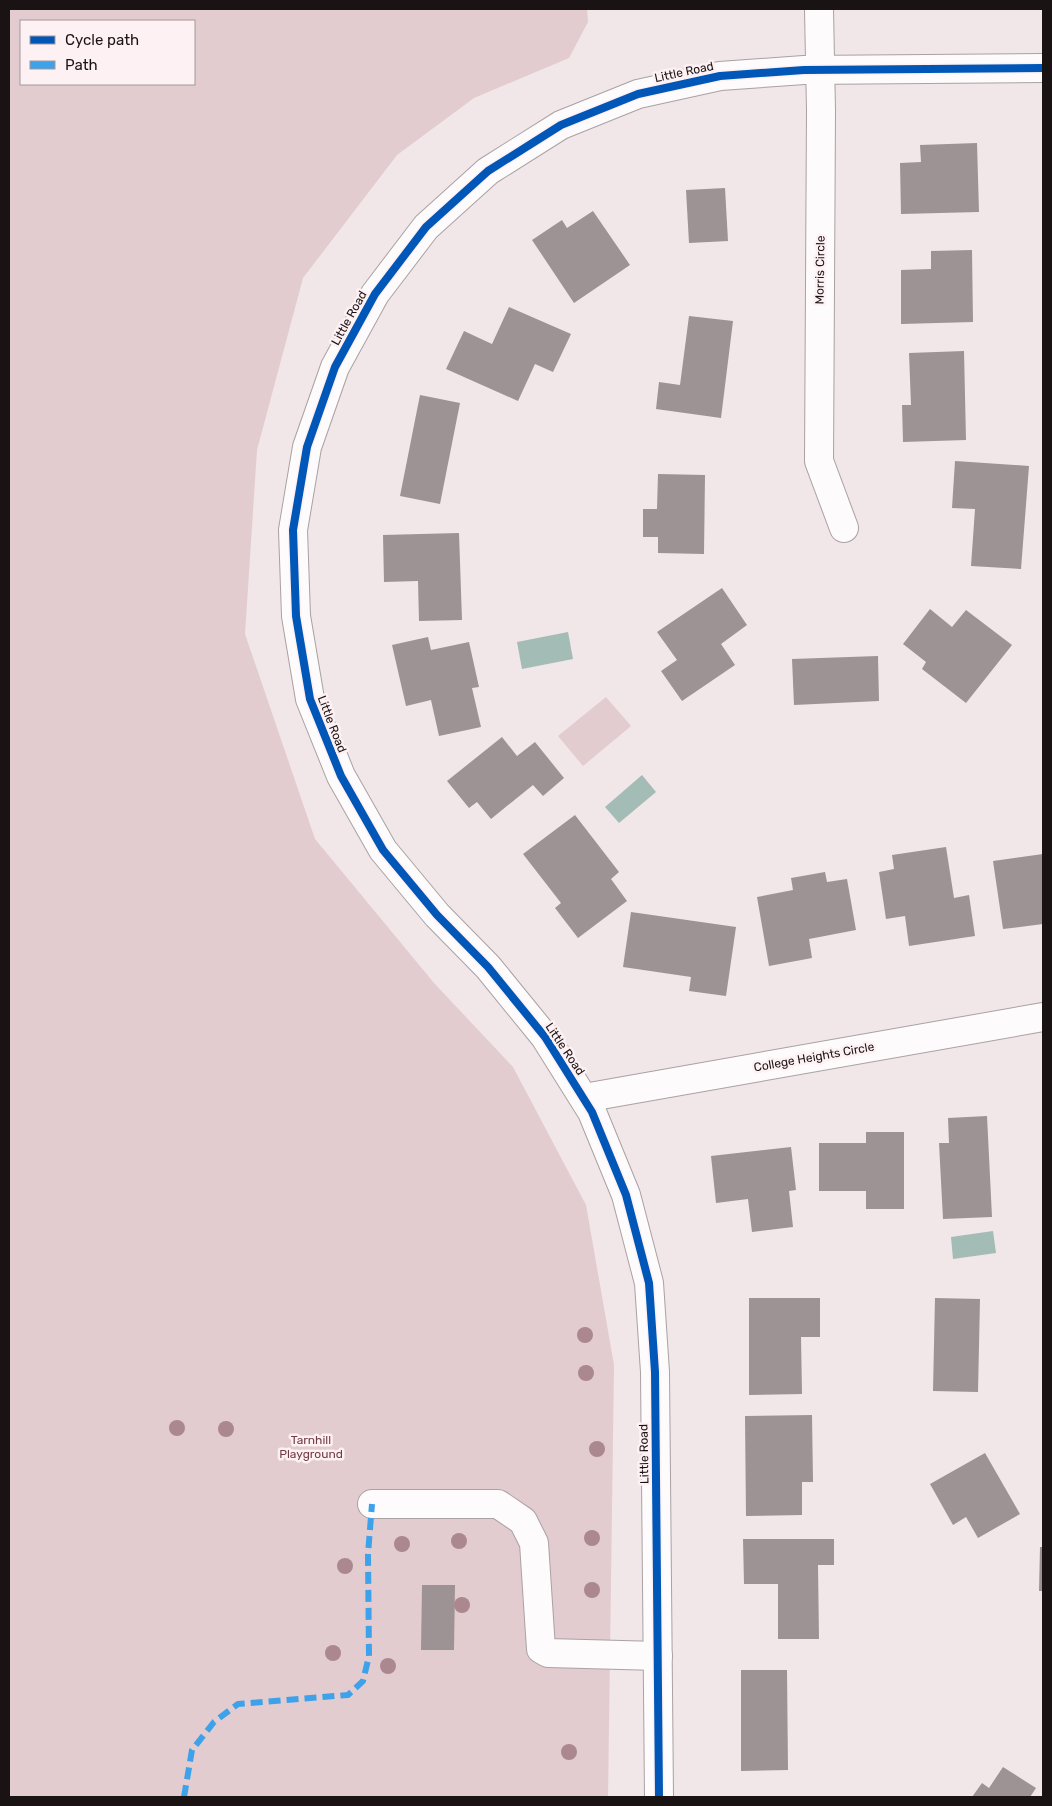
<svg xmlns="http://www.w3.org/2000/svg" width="1052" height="1806" font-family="Rubik,sans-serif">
	<rect width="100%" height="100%" fill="#f1e6e8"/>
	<g fill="#e2cccf" fill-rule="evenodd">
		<path d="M9 9H587L588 22 569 58 474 98 397 155 303 278 257 450 245 634 315 839 434 983 513 1067 586 1205 614 1365 608 1797H9ZM21 21H194V84H21Z"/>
		<polygon points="606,697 631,726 583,766 558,736"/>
	</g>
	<g fill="#a3bcb6">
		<polygon points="568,632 573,659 522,669 517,642"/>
		<polygon points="642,775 656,792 619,823 605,807"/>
		<polygon points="993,1231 996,1253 953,1259 951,1237"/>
	</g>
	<g fill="#9d9294">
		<polygon points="977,143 979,212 901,214 900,163 921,162 920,145"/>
		<polygon points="725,188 728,241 689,243 686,190"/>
		<polygon points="593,211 630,265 574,303 532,240 562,220 567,228"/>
		<polygon points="972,250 973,322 901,324 901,270 931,269 931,251"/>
		<polygon points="509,307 571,334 553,372 535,364 518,401 446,369 464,331 492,344"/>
		<polygon points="689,316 733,321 721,418 656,409 659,382 680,385"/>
		<polygon points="964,351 966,440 903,442 902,405 911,405 909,353"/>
		<polygon points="420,395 460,403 440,504 400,496"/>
		<polygon points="955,461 1029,466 1021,569 971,566 975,509 952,508"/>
		<polygon points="658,474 705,475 704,554 658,553 658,537 643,537 643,509 657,509"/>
		<polygon points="459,533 462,620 419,621 418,581 384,582 383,535"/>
		<polygon points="722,588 747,625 721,644 735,665 682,701 661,671 677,660 657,632"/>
		<polygon points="930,609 952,627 966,610 1012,645 966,703 922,669 926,662 903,644"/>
		<polygon points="428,637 431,650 469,642 479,687 472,688 481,727 439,736 431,700 406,706 392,645"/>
		<polygon points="878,656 879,701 794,705 792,659"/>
		<polygon points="502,737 517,756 535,742 564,778 543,796 533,785 491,819 477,802 469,808 447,781"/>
		<polygon points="575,815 619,872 611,879 627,901 578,938 555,908 561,903 523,854"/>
		<polygon points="946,847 954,898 969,895 975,936 909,946 905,916 886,919 879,872 894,869 892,855"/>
		<polygon points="1043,854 1043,924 1003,929 993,861"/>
		<polygon points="825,872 827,882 847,879 856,930 809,939 812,958 769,966 757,897 793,890 791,878"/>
		<polygon points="631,912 736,927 726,996 689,991 691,977 623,967"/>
		<polygon points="987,1116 992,1217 943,1219 939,1143 949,1143 948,1118"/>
		<polygon points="866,1132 904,1132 904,1209 866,1209 866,1191 819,1191 819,1143 866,1143"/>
		<polygon points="791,1147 796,1190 789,1191 793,1227 752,1232 748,1199 716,1203 711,1156"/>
		<polygon points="749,1298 820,1298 820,1337 801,1337 802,1394 749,1395"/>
		<polygon points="935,1298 980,1299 978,1392 933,1391"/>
		<polygon points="812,1415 813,1482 802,1482 802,1515 746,1516 745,1416"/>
		<polygon points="985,1453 1020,1514 978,1538 966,1517 953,1525 930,1484"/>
		<polygon points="743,1539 834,1539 834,1565 818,1565 819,1639 778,1639 778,1584 744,1584"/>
		<polygon points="1040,1547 1043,1547 1043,1591 1039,1591"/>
		<polygon points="422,1585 455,1585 454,1650 421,1650"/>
		<polygon points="741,1670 787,1670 788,1770 741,1771"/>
		<polygon points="1003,1767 1036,1788 1030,1797 972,1797 982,1783 989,1788"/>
	</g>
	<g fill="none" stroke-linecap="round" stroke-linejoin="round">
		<defs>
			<g id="minor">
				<polyline points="819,9 821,111 819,461 844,528"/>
				<polyline points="584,1098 1043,1017"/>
				<polyline points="372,1504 498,1504 523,1521 534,1543 541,1649 548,1653 658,1656"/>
				<polyline points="659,1797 655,1372 649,1283 626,1195 592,1112 545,1037 488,967 437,915 383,850 341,776 310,699 296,616 293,530 307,447 335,367 375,294 426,227 488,171 561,125 638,94 720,76 804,70 1043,68"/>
			</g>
		</defs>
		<use href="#minor" stroke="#aaa1a3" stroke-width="30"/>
		<use href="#minor" stroke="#fdfbfc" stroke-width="28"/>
		<polyline stroke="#3da2ea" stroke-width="6" stroke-dasharray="12 6" stroke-linecap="butt" points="184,1797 192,1750 214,1722 238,1704 348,1695 363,1681 369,1656 368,1554 372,1504"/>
		<defs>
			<polyline id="cycleway" points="659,1797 655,1372 649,1283 626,1195 592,1112 545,1037 488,967 437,915 383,850 341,776 310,699 296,616 293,530 307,447 335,367 375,294 426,227 488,171 561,125 638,94 720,76 804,70 1043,68"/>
		</defs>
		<use href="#cycleway" stroke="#fef1f3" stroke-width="11"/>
		<use href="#cycleway" stroke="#0057b8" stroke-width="8"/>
	</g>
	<g fill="#ab888f">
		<circle cx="585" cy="1335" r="8"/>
		<circle cx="586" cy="1373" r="8"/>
		<circle cx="177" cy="1428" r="8"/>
		<circle cx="226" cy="1429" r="8"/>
		<circle cx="597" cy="1449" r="8"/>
		<circle cx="592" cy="1538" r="8"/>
		<circle cx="459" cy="1541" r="8"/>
		<circle cx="402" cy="1544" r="8"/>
		<circle cx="345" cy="1566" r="8"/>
		<circle cx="592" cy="1590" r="8"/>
		<circle cx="462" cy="1605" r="8"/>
		<circle cx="333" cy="1653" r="8"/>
		<circle cx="388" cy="1666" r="8"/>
		<circle cx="569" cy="1752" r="8"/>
	</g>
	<g text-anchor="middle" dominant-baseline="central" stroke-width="5" stroke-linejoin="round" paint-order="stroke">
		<g font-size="12" fill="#1a1314" stroke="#fef1f3">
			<text transform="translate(684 72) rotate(-12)">Little Road</text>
			<text transform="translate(820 270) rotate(-89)">Morris Circle</text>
			<text transform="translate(349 318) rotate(-61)">Little Road</text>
			<text transform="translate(332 724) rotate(69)">Little Road</text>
			<text transform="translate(565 1049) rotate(56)">Little Road</text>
			<text transform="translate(814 1057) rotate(-10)">College Heights Circle</text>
			<text transform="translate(644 1454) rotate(-91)">Little Road</text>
		</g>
		<g font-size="12" fill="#723c47" stroke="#fef1f3">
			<text x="311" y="1440">Tarnhill<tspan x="311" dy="14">Playground</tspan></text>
		</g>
	</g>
	<rect width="1052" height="1806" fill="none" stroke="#1a1314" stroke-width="20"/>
	<rect x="20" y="20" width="175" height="65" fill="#fef1f3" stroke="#a3989a"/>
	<rect x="30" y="36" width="25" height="8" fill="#0057b8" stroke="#a3989a"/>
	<text x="65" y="45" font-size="15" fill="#1a1314">Cycle path</text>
	<rect x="30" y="61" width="25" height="8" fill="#3da2ea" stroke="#a3989a"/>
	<text x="65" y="70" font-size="15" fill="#1a1314">Path</text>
</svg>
